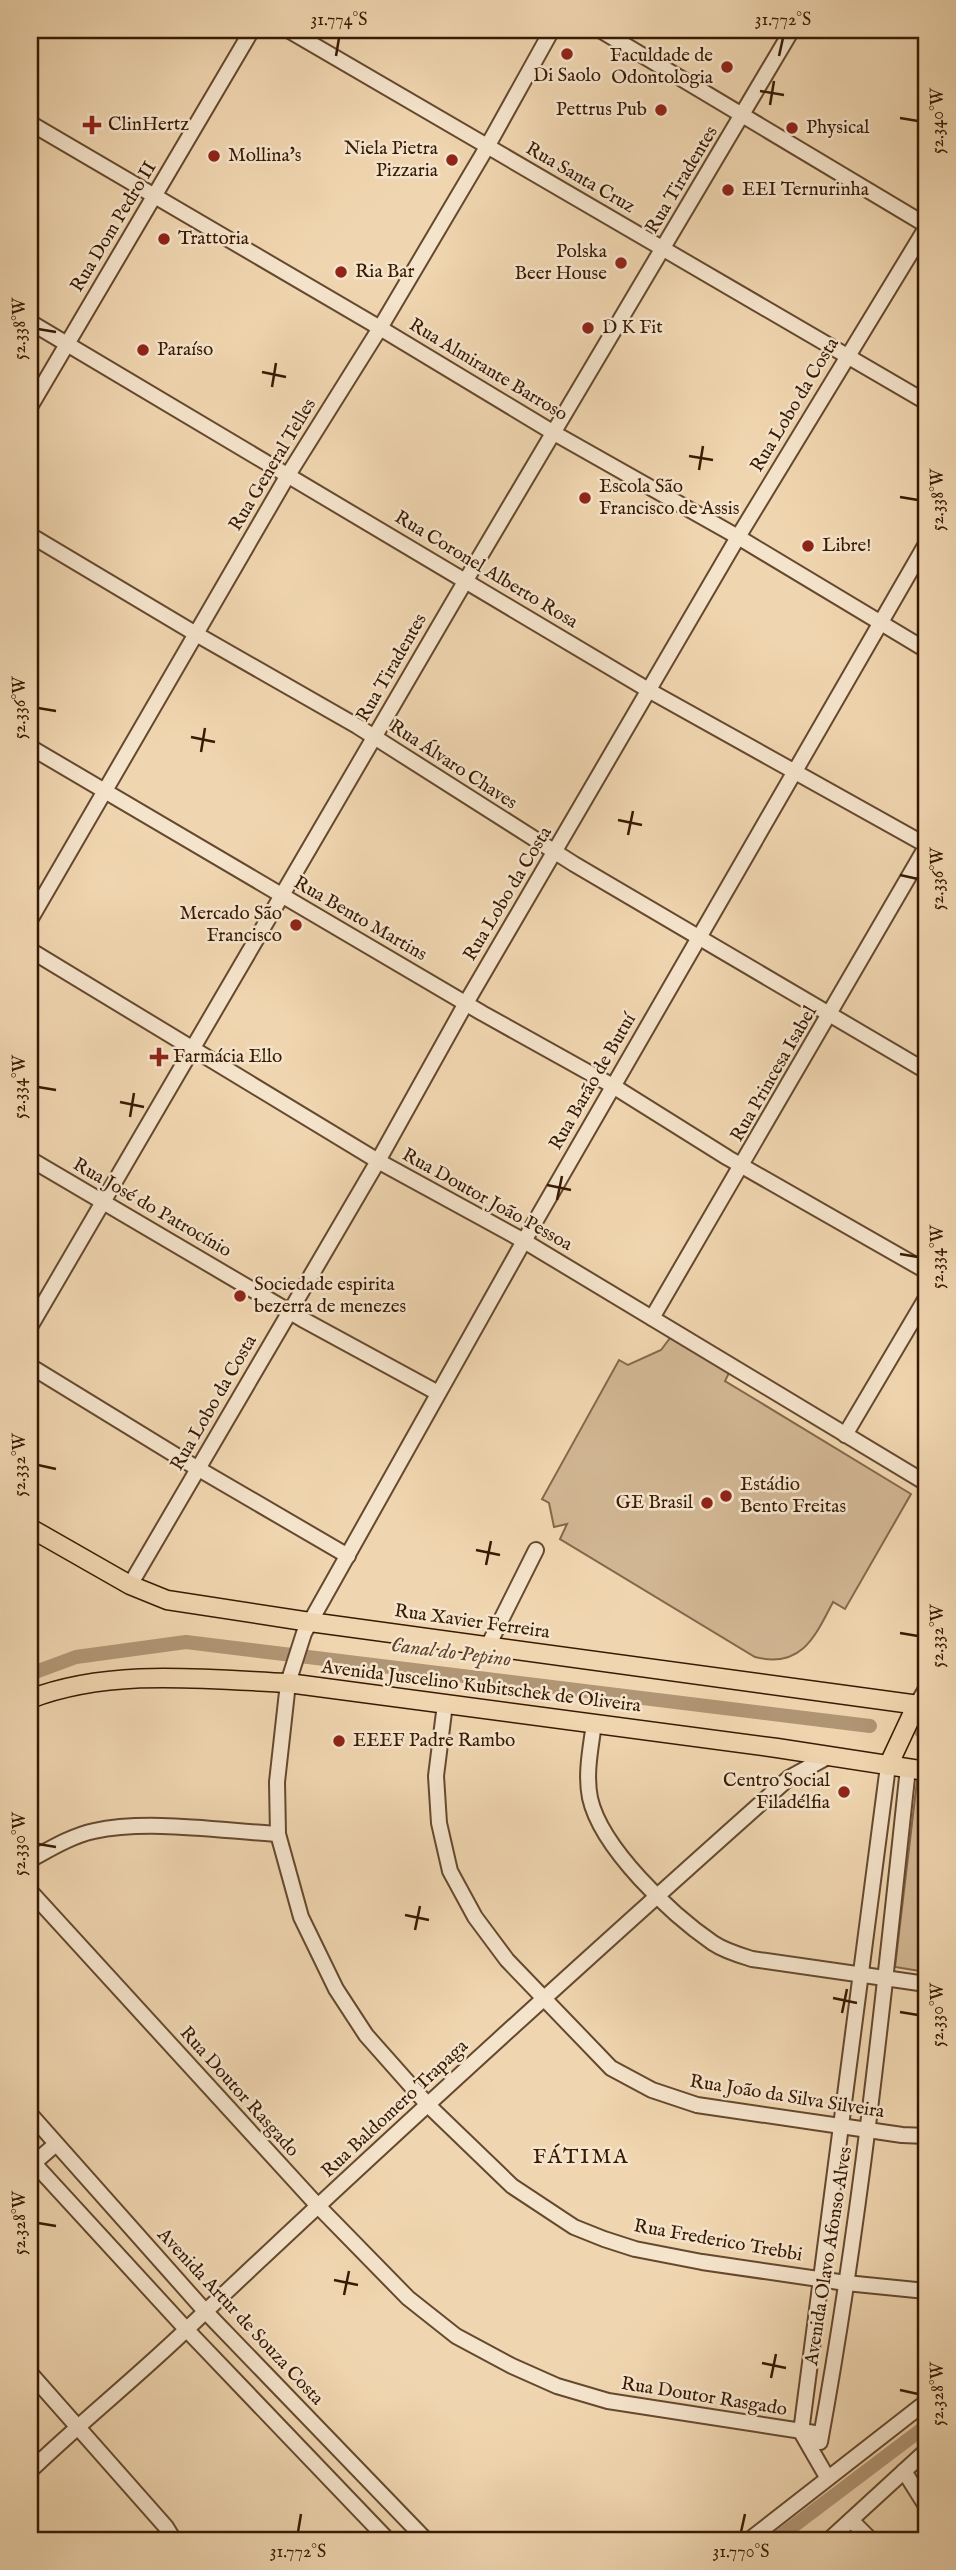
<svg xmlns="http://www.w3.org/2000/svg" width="956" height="2570" font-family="'IM FELL English',serif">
	<rect width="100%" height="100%" fill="#f0d6b0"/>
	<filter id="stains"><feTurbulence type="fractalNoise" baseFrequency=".00286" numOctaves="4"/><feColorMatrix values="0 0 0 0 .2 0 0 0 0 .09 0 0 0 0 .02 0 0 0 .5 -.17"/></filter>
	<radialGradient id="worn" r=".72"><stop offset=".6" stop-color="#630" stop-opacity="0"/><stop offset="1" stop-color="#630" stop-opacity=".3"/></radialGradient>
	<g fill="#d1b693" stroke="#84684b" stroke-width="2">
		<path d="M670 1338 729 1373 725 1381 911 1494 845 1609 833 1602C815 1637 801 1669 755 1657L560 1539 567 1524 554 1527 549 1503 542 1499 619 1360 628 1365 661 1350Z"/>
		<polygon points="917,1781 926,1783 926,1972 895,1967"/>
	</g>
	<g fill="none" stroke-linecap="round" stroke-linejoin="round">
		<g stroke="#b19675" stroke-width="14">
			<polyline points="30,1674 76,1657 186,1642 870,1726"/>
			<polyline points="921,1731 926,1731"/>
			<polyline points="775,2540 926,2426"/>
		</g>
		<defs>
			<g id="minor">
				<polyline points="288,30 926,402"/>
				<polyline points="600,30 926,225"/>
				<polyline points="30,123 380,328 554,433 738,537 926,650"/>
				<polyline points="30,322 650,691 926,845"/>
				<polyline points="30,407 252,30"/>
				<polyline points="30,535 196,634 357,726 574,864 926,1071"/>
				<polyline points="926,544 524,1241 304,1633 288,1683 277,1782 278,1834 301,1917 336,1989 366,2035 428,2105 512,2186 574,2227 604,2239 635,2249 702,2262 846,2283 926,2291"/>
				<polyline points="30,747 482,1013 613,1086 728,1158 926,1271"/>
				<polyline points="30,920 288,475 380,328 487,147 552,30"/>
				<polyline points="30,950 378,1161 524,1241 926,1483"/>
				<polyline points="30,1159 302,1319 438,1393"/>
				<polyline points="652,1318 926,847"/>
				<polyline points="30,1327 466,580 792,30"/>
				<polyline points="30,1366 185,1461 348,1556"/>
				<polyline points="845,1435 926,1298"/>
				<polyline points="130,1585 378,1161 466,1003 738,537 926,228"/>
				<polyline points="488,1646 536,1550"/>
				<polyline points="445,1704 436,1776 439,1823 450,1871 475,1917 507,1960 611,2068 652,2090 697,2105 902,2135 926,2136"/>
				<polyline points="917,1704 926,1689"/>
				<path d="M594 1723C591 1747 585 1773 590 1798 601 1848 671 1914 713 1943 725 1951 739 1955 752 1959L926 1984"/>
				<path d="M30 1860C50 1849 71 1836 94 1831 148 1819 223 1831 278 1834"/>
				<polyline points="30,1891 318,2206 408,2298 456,2336 512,2366 557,2386 608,2401 821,2434"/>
				<polyline points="30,2114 205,2311 426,2540"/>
				<polyline points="30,2159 186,2329 388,2540"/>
				<polyline points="34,2163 56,2144"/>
				<polyline points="30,2373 166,2527 174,2540"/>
				<path d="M820 2442C861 2219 884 1994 908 1768"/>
				<path d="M30 2471C81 2422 136 2378 187 2329 384 2142 586 1959 789 1778L831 1755"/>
				<polyline points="904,2471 926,2506"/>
				<polyline points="827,2477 801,2432 888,1766"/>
				<polyline points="851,2520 871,2540"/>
				<polyline points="749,2540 926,2402"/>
				<polyline points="829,2540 926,2451"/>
			</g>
			<g id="major">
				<polyline points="30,1528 130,1585 167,1600 310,1622 926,1706"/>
				<path d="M30 1699C110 1668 204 1679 288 1683L777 1748 926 1771"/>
				<polyline points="888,1766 917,1704"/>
			</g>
		</defs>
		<use href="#minor" stroke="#65492e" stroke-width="18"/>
		<use href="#major" stroke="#371a03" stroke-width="21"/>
		<use href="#minor" stroke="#f5e4cc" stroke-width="14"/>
		<use href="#major" stroke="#f0d6b0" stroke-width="18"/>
	</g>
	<path fill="none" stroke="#371a03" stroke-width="2.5" d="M336 56 339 38M779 56 783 38M760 91 784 95M770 105 774 81M900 118 918 121M38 329 56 332M262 372 286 377M272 387 276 363M689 456 713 460M699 470 703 446M900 497 918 500M38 708 56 711M191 737 215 742M201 752 205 728M618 820 642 825M628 835 633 811M900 875 918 879M38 1087 56 1090M120 1102 144 1107M130 1117 134 1093M547 1185 571 1190M557 1200 562 1176M900 1254 918 1257M38 1465 56 1469M476 1550 500 1555M486 1565 491 1541M900 1633 918 1636M38 1844 56 1847M405 1915 429 1920M415 1930 420 1906M833 1998 857 2003M900 2012 918 2015M842 2013 847 1989M38 2223 56 2226M334 2280 358 2285M344 2295 349 2271M762 2363 786 2368M771 2378 776 2354M900 2390 918 2394M298 2532 301 2514M741 2532 745 2514"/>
	<g fill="#8f2418" stroke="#f5e4cc" stroke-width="2.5">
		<circle cx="567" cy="54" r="7"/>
		<circle cx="727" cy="67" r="7"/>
		<circle cx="661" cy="110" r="7"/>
		<path d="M88.5 114.5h7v7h7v7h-7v7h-7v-7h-7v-7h7z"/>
		<circle cx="792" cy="128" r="7"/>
		<circle cx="214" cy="156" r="7"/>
		<circle cx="452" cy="160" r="7"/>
		<circle cx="728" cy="190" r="7"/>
		<circle cx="164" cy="239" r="7"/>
		<circle cx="621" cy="263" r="7"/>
		<circle cx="341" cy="272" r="7"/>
		<circle cx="588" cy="328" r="7"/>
		<circle cx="143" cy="350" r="7"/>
		<circle cx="585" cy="498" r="7"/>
		<circle cx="808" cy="546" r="7"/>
		<circle cx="296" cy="925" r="7"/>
		<path d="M155.5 1046.5h7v7h7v7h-7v7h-7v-7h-7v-7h7z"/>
		<circle cx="240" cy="1296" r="7"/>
		<circle cx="726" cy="1496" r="7"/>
		<circle cx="707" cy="1503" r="7"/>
		<circle cx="339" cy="1741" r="7"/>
		<circle cx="844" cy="1792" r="7"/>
	</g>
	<g text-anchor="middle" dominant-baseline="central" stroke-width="5" stroke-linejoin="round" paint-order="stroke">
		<g font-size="19" fill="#371a03" stroke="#f5e4cc" text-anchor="start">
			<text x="713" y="56" text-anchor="end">Faculdade de<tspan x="713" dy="22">Odontologia</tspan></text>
			<text x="567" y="76" text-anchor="middle">Di Saolo</text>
			<text x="647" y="110" text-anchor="end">Pettrus Pub</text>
			<text x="108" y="125">ClinHertz</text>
			<text x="806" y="128">Physical</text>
			<text x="438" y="149" text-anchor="end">Niela Pietra<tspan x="438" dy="22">Pizzaria</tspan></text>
			<text x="228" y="156">Mollina's</text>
			<text x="742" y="190">EEI Ternurinha</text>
			<text x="178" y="239">Trattoria</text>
			<text x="607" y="252" text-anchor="end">Polska<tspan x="607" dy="22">Beer House</tspan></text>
			<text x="355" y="272">Ria Bar</text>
			<text x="602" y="328">D K Fit</text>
			<text x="157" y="350">Paraíso</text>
			<text x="599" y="487">Escola São<tspan x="599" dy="22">Francisco de Assis</tspan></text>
			<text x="822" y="546">Libre!</text>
			<text x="282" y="914" text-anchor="end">Mercado São<tspan x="282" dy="22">Francisco</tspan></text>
			<text x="173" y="1057">Farmácia Ello</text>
			<text x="254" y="1285">Sociedade espirita<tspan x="254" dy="22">bezerra de menezes</tspan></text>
			<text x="740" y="1485">Estádio<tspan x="740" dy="22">Bento Freitas</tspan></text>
			<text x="693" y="1503" text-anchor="end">GE Brasil</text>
			<text x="353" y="1741">EEEF Padre Rambo</text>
			<text x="830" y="1781" text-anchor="end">Centro Social<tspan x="830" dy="22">Filadélfia</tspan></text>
		</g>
		<g font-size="19" fill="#371a03" stroke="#f5e4cc">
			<text transform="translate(580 178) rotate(30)">Rua Santa Cruz</text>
			<text transform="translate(682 180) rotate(-59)">Rua Tiradentes</text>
			<text transform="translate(114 227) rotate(-59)">Rua Dom Pedro II</text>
			<text transform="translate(488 370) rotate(31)">Rua Almirante Barroso</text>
			<text transform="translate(795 405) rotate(-59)">Rua Lobo da Costa</text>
			<text transform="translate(273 465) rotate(-59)">Rua General Telles</text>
			<text transform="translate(486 570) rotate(31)">Rua Coronel Alberto Rosa</text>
			<text transform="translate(392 668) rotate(-60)">Rua Tiradentes</text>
			<text transform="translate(453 765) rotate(33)">Rua Álvaro Chaves</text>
			<text transform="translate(508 894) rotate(-59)">Rua Lobo da Costa</text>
			<text transform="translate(360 919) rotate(30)">Rua Bento Martins</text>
			<text transform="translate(774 1074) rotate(-60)">Rua Princesa Isabel</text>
			<text transform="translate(593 1082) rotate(-60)">Rua Barão de Butuí</text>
			<text transform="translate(487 1200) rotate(29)">Rua Doutor João Pessoa</text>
			<text transform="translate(152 1208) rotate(30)">Rua José do Patrocínio</text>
			<text transform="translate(214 1403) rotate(-60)">Rua Lobo da Costa</text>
			<text transform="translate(472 1622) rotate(8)">Rua Xavier Ferreira</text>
			<text transform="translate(481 1687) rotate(7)">Avenida Juscelino Kubitschek de Oliveira</text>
			<text transform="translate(239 2092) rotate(48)">Rua Doutor Rasgado</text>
			<text transform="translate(787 2097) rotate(9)">Rua João da Silva Silveira</text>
			<text transform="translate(395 2109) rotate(-43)">Rua Baldomero Trapaga</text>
			<text transform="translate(718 2241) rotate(10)">Rua Frederico Trebbi</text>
			<text transform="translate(829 2256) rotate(-81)">Avenida Olavo Afonso Alves</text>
			<text transform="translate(240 2317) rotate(47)">Avenida Artur de Souza Costa</text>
			<text transform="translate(704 2397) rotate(9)">Rua Doutor Rasgado</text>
		</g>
		<g font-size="21" font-style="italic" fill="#62452b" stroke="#f5e4cc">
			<text transform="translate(451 1653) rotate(7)">Canal do Pepino</text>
		</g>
		<g font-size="21" letter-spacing="2" fill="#371a03" stroke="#f5e4cc">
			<text x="581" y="2157">FÁTIMA</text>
		</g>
	</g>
	<rect width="956" height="2570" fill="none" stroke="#f0d6b0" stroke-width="77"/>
	<rect x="38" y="38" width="880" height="2494" fill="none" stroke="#371a03" stroke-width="2.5"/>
	<g font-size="18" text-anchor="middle" fill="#371a03">
		<text x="339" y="25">31.774°S</text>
		<text x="783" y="25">31.772°S</text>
		<text transform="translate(937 121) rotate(-90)" y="6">52.340°W</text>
		<text transform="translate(19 329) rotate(-90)" y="6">52.338°W</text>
		<text transform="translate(937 500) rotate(-90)" y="6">52.338°W</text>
		<text transform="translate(19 708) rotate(-90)" y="6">52.336°W</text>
		<text transform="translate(937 879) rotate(-90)" y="6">52.336°W</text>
		<text transform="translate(19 1087) rotate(-90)" y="6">52.334°W</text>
		<text transform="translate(937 1257) rotate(-90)" y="6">52.334°W</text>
		<text transform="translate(19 1465) rotate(-90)" y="6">52.332°W</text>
		<text transform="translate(937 1636) rotate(-90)" y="6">52.332°W</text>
		<text transform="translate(19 1844) rotate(-90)" y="6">52.330°W</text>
		<text transform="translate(937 2015) rotate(-90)" y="6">52.330°W</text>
		<text transform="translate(19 2223) rotate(-90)" y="6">52.328°W</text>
		<text transform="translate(937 2394) rotate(-90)" y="6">52.328°W</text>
		<text x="298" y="2557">31.772°S</text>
		<text x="741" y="2557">31.770°S</text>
	</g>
	<rect width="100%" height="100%" filter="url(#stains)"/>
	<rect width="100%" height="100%" fill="url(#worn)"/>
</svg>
